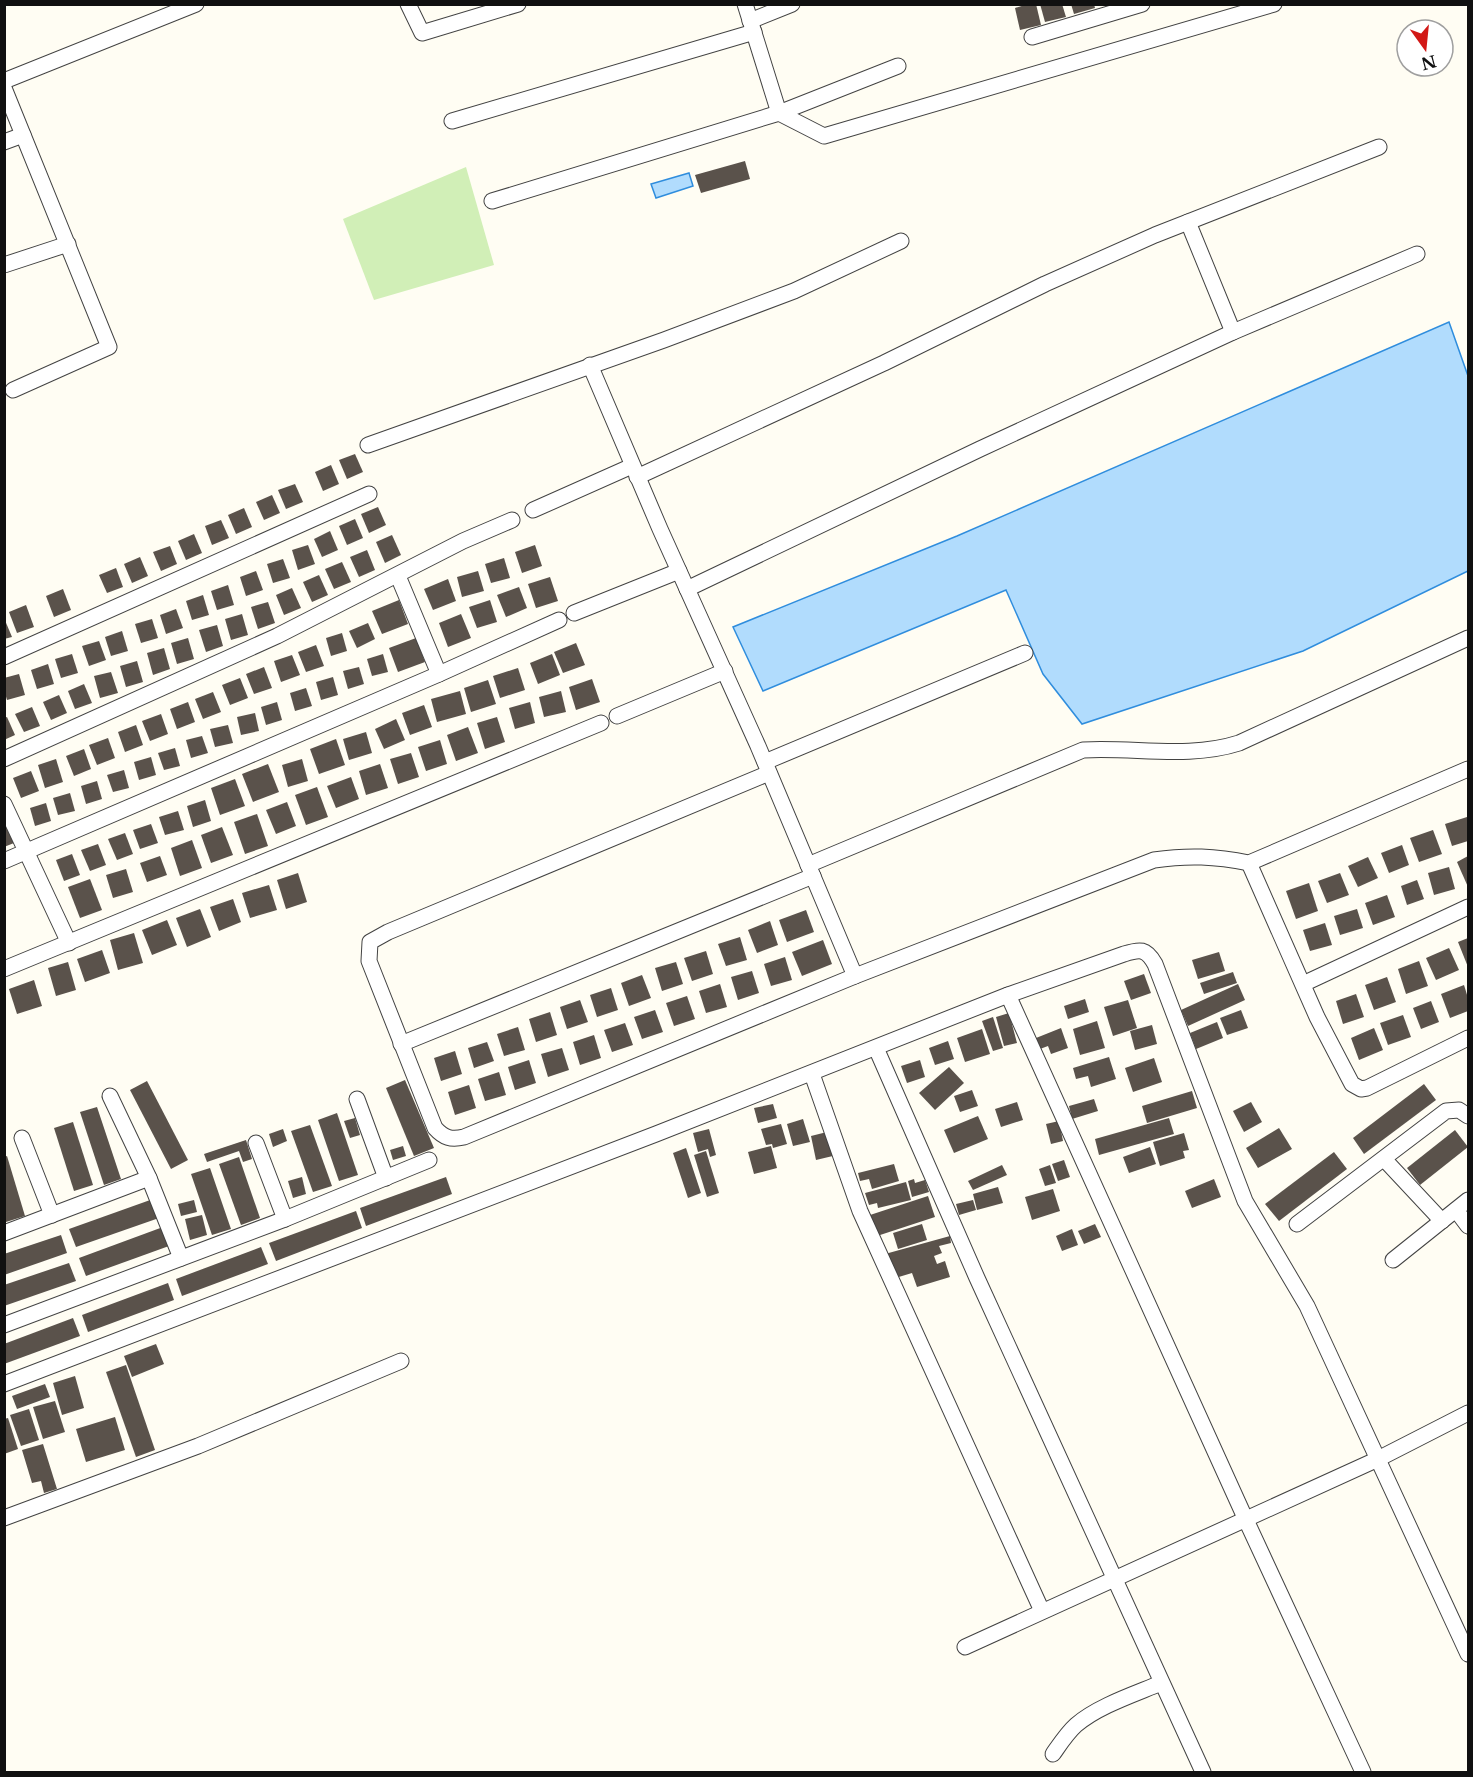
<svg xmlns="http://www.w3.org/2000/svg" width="1473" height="1777" font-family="'Libre Baskerville',serif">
	<rect width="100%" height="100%" fill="#fffdf3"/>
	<polygon fill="#d1efb7" points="466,167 494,265 374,300 343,219"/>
	<g fill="#b1dcfd" stroke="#2f8ddd" stroke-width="1.5">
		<polygon points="689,173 693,186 656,198 651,184"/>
		<polygon points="1449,322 1468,376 1468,571 1303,651 1082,724 1043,674 1006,590 763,691 733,627 957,536"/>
	</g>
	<g fill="#5a524b">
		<polygon points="1028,4 1036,4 1041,25 1020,30 1015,8"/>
		<polygon points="1040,4 1062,4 1066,17 1045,22"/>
		<polygon points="1071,4 1094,4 1095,8 1074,14"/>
		<polygon points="745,161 750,179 701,193 695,175"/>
		<polygon points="355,454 363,472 347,479 339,460"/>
		<polygon points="331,465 339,484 323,491 315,472"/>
		<polygon points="295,484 303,502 286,509 278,490"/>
		<polygon points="272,495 280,513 264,520 256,502"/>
		<polygon points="378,507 386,525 369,533 361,514"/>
		<polygon points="244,508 252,527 236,534 228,515"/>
		<polygon points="355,519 363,538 347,545 339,526"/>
		<polygon points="221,520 229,538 212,545 205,526"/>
		<polygon points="330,531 338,550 322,557 314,539"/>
		<polygon points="194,534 202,553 186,560 178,541"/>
		<polygon points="392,535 401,555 385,563 376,542"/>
		<polygon points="308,545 315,564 298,570 292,550"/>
		<polygon points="535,545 542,566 522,573 515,552"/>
		<polygon points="170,546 177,564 161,571 153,552"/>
		<polygon points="367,550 375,570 359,577 350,557"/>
		<polygon points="140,557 148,576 132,583 124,564"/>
		<polygon points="504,558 510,578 491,583 485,564"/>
		<polygon points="283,559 290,578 273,583 267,564"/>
		<polygon points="342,562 351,582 334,589 325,569"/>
		<polygon points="116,568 123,587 107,593 99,575"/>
		<polygon points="256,571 263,590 246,596 240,577"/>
		<polygon points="478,571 484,591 462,597 457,577"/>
		<polygon points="319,575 328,595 312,602 303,582"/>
		<polygon points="550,577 558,601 536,608 528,584"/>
		<polygon points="448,579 456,601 433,610 424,589"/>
		<polygon points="228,585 234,605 217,610 211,591"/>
		<polygon points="519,587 527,608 506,617 497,595"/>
		<polygon points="292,588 301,608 284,615 276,595"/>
		<polygon points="63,589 71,610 54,617 46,596"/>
		<polygon points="203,595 209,615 192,620 186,601"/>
		<polygon points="399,600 408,624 382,634 372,611"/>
		<polygon points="490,600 497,622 477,628 469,607"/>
		<polygon points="268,602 275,623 258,629 251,607"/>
		<polygon points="26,605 34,627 17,633 9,612"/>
		<polygon points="176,609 183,628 166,634 160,615"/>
		<polygon points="242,614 248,635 231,640 225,619"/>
		<polygon points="461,614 471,638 448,647 439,623"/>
		<polygon points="4,618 12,637 4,639"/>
		<polygon points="152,619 158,638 141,643 135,624"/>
		<polygon points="368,623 375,639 357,648 349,631"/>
		<polygon points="217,625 223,646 206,652 199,630"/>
		<polygon points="122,631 128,651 111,656 105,637"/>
		<polygon points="342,633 347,651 331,656 326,638"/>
		<polygon points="188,638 194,659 177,664 171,643"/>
		<polygon points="416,638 425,662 398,672 389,648"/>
		<polygon points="99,641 106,660 89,666 82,646"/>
		<polygon points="576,643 585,665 563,673 554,652"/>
		<polygon points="316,645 324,666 306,672 298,652"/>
		<polygon points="164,648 170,669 153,675 147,653"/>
		<polygon points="72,654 78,673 61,678 55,659"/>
		<polygon points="383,654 388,672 372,676 367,659"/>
		<polygon points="552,654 560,675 538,684 530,663"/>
		<polygon points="292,655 300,675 281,682 274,661"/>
		<polygon points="137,661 143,682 126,687 120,666"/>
		<polygon points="48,664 54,684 37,689 31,670"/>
		<polygon points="264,667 272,688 254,694 246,674"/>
		<polygon points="359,667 364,684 348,689 343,671"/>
		<polygon points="518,668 525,690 500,698 493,676"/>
		<polygon points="111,672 118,693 100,698 94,676"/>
		<polygon points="19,674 25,695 7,700 4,690 4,678"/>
		<polygon points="333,677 338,695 321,700 316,682"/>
		<polygon points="240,678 248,698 230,705 222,685"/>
		<polygon points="592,679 600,702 576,710 569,687"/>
		<polygon points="488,680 496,704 471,712 464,688"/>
		<polygon points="84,684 92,703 75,709 68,691"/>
		<polygon points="306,688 312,706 295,711 290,693"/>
		<polygon points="460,691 466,714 437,722 431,699"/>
		<polygon points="561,691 566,712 544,717 539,697"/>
		<polygon points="213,692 221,712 203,719 195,699"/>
		<polygon points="59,695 67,713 51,720 43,702"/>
		<polygon points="188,702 195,722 177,729 170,709"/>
		<polygon points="277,702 282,720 266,725 261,707"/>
		<polygon points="530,702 535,723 515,729 509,708"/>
		<polygon points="424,705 432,727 410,735 402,713"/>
		<polygon points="32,707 40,726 24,732 15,714"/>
		<polygon points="255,713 259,731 241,735 237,717"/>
		<polygon points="161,714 168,734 150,741 142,721"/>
		<polygon points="7,717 15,735 4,740 4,718"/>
		<polygon points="497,717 505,742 485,749 477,723"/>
		<polygon points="396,719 405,740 384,749 375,729"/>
		<polygon points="136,725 143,745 125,752 118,732"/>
		<polygon points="228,725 233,743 215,747 210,729"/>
		<polygon points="468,727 478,753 456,761 447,735"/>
		<polygon points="366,732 372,753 349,760 343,739"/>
		<polygon points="202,736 208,753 191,758 186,740"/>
		<polygon points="108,738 115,758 97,765 89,745"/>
		<polygon points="336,739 345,765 319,774 310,749"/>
		<polygon points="440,740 447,764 426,771 418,747"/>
		<polygon points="175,748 180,766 164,770 158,753"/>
		<polygon points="84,749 91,769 74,776 66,756"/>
		<polygon points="411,753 419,777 398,784 390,759"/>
		<polygon points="151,757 156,775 139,780 134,762"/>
		<polygon points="56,759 63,782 45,788 38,765"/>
		<polygon points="302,759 308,781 288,787 282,765"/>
		<polygon points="268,764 279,792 253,802 242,774"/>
		<polygon points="380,764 388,788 366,795 359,771"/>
		<polygon points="124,770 129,788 113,792 107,775"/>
		<polygon points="31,771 39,791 21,798 13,778"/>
		<polygon points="351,777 359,799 336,808 327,786"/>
		<polygon points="235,779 245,806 220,815 211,788"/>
		<polygon points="97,781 102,799 86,804 81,786"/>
		<polygon points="317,787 328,817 306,825 295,795"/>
		<polygon points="70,793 75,811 58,815 53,798"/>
		<polygon points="205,800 211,821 193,827 187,806"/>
		<polygon points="287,802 296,826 276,834 266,810"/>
		<polygon points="46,803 51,821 35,826 30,808"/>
		<polygon points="178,811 184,830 165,835 159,817"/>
		<polygon points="257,814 268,846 245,854 234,822"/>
		<polygon points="1467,817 1468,841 1452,846 1445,824"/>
		<polygon points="4,820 14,843 4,847"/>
		<polygon points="151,824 158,843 140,849 133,830"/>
		<polygon points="222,827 233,855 211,863 201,835"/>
		<polygon points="1433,830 1442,854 1419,862 1410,838"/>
		<polygon points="125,833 133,854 117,860 108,839"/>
		<polygon points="192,840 202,868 180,876 171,848"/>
		<polygon points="98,844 106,865 90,871 81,850"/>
		<polygon points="1402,845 1409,865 1389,873 1381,853"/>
		<polygon points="72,854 80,875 64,881 56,860"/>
		<polygon points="160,856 167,875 147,882 140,863"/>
		<polygon points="1468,856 1468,887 1457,862"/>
		<polygon points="1368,857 1378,878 1358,887 1348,866"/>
		<polygon points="1449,867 1455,889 1434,895 1428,873"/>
		<polygon points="126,869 133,892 113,898 106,875"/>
		<polygon points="298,873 307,902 286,909 277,880"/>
		<polygon points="1340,873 1349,895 1327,903 1318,881"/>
		<polygon points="90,879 102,910 80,918 68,887"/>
		<polygon points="1417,880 1424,899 1407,905 1401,886"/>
		<polygon points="1309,883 1318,911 1296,919 1286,891"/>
		<polygon points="269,885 277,910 250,918 242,893"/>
		<polygon points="1387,895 1395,917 1373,925 1365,903"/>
		<polygon points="233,899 241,922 219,931 210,907"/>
		<polygon points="200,909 211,937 187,947 176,918"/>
		<polygon points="1357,909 1363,928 1340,935 1334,916"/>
		<polygon points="806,910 814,932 787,942 779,920"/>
		<polygon points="167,920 177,945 152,955 142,930"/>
		<polygon points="770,921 778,945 757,953 748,930"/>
		<polygon points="1325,923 1332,945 1310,951 1303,930"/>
		<polygon points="134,933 143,963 118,970 110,940"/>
		<polygon points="740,937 747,960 726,966 718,944"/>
		<polygon points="1468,938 1468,967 1458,942"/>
		<polygon points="823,940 832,964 802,976 792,952"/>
		<polygon points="1449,948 1459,970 1436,980 1426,958"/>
		<polygon points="102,950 110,973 85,982 77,959"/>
		<polygon points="706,951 713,974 692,981 684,958"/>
		<polygon points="1219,952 1225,971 1198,979 1192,960"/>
		<polygon points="785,957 792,980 771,986 764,964"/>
		<polygon points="1419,961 1428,986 1406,994 1398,969"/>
		<polygon points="68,962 76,990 56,996 48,968"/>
		<polygon points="676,962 683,984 662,991 655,968"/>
		<polygon points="752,971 759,993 738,1000 731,977"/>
		<polygon points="1233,972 1237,983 1204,994 1200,983"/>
		<polygon points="1144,974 1151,993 1131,1000 1124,981"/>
		<polygon points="642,975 651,998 629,1006 621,983"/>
		<polygon points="1387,977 1396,1002 1374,1010 1365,985"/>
		<polygon points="34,980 42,1006 17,1014 9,989"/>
		<polygon points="720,984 727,1007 706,1013 699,991"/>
		<polygon points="1238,984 1245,1000 1188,1026 1181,1010"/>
		<polygon points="1464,985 1468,998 1468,1011 1450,1018 1441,994"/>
		<polygon points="611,988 618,1010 597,1017 590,995"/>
		<polygon points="1356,994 1364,1017 1343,1024 1336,1001"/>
		<polygon points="687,996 695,1019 674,1026 666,1003"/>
		<polygon points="1085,999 1089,1012 1068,1019 1064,1006"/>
		<polygon points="580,1000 588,1022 567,1029 560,1007"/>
		<polygon points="1128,1000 1137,1028 1113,1036 1104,1007"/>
		<polygon points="1431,1001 1439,1022 1421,1029 1413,1008"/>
		<polygon points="655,1010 663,1032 642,1039 634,1017"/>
		<polygon points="1241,1010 1248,1028 1227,1035 1220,1018"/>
		<polygon points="550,1012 557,1035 536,1042 529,1019"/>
		<polygon points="1009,1013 1017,1043 1004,1046 996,1017"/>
		<polygon points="1403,1015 1411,1037 1388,1045 1380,1023"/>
		<polygon points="993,1017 1003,1048 993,1051 982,1021"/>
		<polygon points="1097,1021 1105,1048 1080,1055 1073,1029"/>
		<polygon points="1217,1022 1223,1038 1196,1049 1190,1033"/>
		<polygon points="625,1023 633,1045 612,1052 604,1030"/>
		<polygon points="1152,1025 1157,1044 1135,1050 1130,1031"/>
		<polygon points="518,1027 525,1050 504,1056 497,1034"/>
		<polygon points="1061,1028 1068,1048 1051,1054 1048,1046 1040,1049 1036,1038"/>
		<polygon points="1374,1028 1383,1050 1359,1060 1351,1038"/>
		<polygon points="982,1029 990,1054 965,1062 957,1038"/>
		<polygon points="594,1035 601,1058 580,1065 573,1042"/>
		<polygon points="948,1041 954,1059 935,1065 929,1048"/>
		<polygon points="487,1042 494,1061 474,1068 468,1048"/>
		<polygon points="562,1048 569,1070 548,1077 541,1054"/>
		<polygon points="455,1051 462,1074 441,1081 434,1058"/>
		<polygon points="1109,1057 1116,1079 1091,1087 1088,1076 1076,1079 1073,1068"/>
		<polygon points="1154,1058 1162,1082 1133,1092 1125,1068"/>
		<polygon points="529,1060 536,1083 515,1090 508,1067"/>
		<polygon points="920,1060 925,1077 907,1083 901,1066"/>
		<polygon points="949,1067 964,1083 935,1110 919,1093"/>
		<polygon points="499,1072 506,1095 485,1101 478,1079"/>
		<polygon points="405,1080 434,1148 414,1156 386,1088"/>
		<polygon points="147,1081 188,1160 171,1169 130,1090"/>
		<polygon points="1424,1084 1436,1100 1364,1154 1353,1138"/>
		<polygon points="469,1085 476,1108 455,1115 448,1092"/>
		<polygon points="972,1090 978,1106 960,1112 954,1096"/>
		<polygon points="1192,1091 1197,1108 1147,1123 1142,1106"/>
		<polygon points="1094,1099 1098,1111 1072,1119 1069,1106"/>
		<polygon points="1017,1102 1023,1120 1001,1127 995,1109"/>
		<polygon points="1251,1102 1262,1122 1244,1132 1233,1111"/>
		<polygon points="773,1104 777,1118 758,1123 754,1108"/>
		<polygon points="97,1107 121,1179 104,1185 80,1112"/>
		<polygon points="337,1113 358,1175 339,1181 318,1120"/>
		<polygon points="978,1116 988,1139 954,1153 944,1130"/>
		<polygon points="355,1118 360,1135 350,1138 344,1121"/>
		<polygon points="1169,1118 1174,1134 1099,1155 1095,1139"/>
		<polygon points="803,1119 810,1142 793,1146 787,1124"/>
		<polygon points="1059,1121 1063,1141 1051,1144 1046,1124"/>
		<polygon points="73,1122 93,1185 74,1191 54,1128"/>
		<polygon points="781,1124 787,1144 773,1148 772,1144 766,1145 761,1129"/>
		<polygon points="310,1125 332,1186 313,1192 291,1131"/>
		<polygon points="1279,1128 1292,1149 1258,1168 1246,1148"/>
		<polygon points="283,1129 287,1141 273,1147 269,1134"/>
		<polygon points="709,1129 716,1155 710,1157 708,1149 698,1152 693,1133"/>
		<polygon points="1455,1130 1468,1147 1420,1185 1407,1168"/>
		<polygon points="831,1131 837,1155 816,1160 811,1136"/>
		<polygon points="1184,1133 1189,1150 1183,1151 1185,1158 1160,1166 1153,1142"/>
		<polygon points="246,1140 252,1159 243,1162 239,1151 207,1162 204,1154"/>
		<polygon points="403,1146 406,1156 393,1160 390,1150"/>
		<polygon points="771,1146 777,1168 754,1174 748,1152"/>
		<polygon points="1150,1147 1156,1164 1129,1173 1123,1157"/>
		<polygon points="686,1148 701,1193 688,1198 673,1153"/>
		<polygon points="706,1151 719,1193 707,1197 694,1155"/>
		<polygon points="1334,1152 1347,1169 1279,1221 1265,1204"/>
		<polygon points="7,1156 25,1216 6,1222 4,1157"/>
		<polygon points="239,1157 260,1218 241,1225 219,1164"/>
		<polygon points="1064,1160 1070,1177 1058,1181 1052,1164"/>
		<polygon points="894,1164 899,1181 872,1189 869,1179 860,1181 858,1173"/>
		<polygon points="1002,1165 1007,1175 973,1190 968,1181"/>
		<polygon points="1050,1165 1056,1183 1045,1186 1039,1169"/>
		<polygon points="210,1168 231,1229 212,1235 191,1174"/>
		<polygon points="302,1177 306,1194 293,1198 288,1181"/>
		<polygon points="446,1177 452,1194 366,1226 360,1208"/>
		<polygon points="914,1179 915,1183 925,1180 929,1192 912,1197 908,1181"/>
		<polygon points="1214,1179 1221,1197 1192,1208 1185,1191"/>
		<polygon points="906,1182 911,1200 878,1208 877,1203 869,1205 865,1193"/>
		<polygon points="998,1187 1003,1203 977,1210 973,1194"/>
		<polygon points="1053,1189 1060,1211 1032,1220 1025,1197"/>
		<polygon points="928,1196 935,1217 877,1236 870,1215"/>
		<polygon points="153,1199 159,1218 76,1247 69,1229"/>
		<polygon points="194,1200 197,1212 181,1216 178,1204"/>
		<polygon points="973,1200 976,1210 959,1215 956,1204"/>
		<polygon points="356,1211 362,1228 276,1261 269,1243"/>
		<polygon points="202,1215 207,1235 190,1240 185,1219"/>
		<polygon points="922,1224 927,1240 898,1249 893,1233"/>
		<polygon points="1095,1224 1101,1237 1084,1244 1078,1231"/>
		<polygon points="163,1227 169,1246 86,1276 79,1258"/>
		<polygon points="1072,1229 1078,1245 1062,1251 1056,1236"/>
		<polygon points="61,1235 67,1253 4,1275 4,1254"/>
		<polygon points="950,1236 951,1243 939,1246 942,1253 934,1256 937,1264 945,1261 950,1277 917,1287 912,1273 892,1279 885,1254"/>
		<polygon points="261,1247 268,1264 182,1296 176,1279"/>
		<polygon points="69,1263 76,1281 4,1306 4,1285"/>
		<polygon points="168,1283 174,1300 88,1332 82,1315"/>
		<polygon points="73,1318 80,1336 4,1364 4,1344"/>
		<polygon points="156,1344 164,1364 132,1377 124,1356"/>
		<polygon points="126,1365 155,1450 136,1457 106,1372"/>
		<polygon points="75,1376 84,1408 62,1415 53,1383"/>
		<polygon points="45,1384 50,1397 17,1409 12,1396"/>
		<polygon points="55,1401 65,1432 43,1439 33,1407"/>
		<polygon points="29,1409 39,1440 21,1446 10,1415"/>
		<polygon points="115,1417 125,1450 86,1462 76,1429"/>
		<polygon points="8,1418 18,1449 4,1454 4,1419"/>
		<polygon points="43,1444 57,1489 44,1493 41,1481 32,1483 22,1450"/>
	</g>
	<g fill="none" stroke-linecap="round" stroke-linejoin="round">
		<defs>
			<g id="minor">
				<polyline points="408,4 422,33 518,4"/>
				<polyline points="745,4 779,113 898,66"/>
				<polyline points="750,21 792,4"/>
				<polyline points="1032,37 1142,4"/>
				<polyline points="4,81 196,4"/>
				<polyline points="4,88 109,347 13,390"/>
				<polyline points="452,121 754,32"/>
				<polyline points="4,142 23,135"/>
				<polyline points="492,201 779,113 824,136 1274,4"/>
				<polyline points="1188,222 1233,332"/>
				<polyline points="4,265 68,244"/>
				<polyline points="590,365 660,529 758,746 855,976"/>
				<polyline points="368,445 664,340 794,291 901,241"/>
				<polyline points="637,477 884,363 1045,284 1155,235 1379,147"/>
				<polyline points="533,510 632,466"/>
				<polyline points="398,576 439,674"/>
				<polyline points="687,589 980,449 1233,332 1417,254"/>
				<polyline points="574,613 679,571"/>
				<polyline points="4,657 369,494"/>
				<polyline points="617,716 725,671"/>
				<polyline points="4,759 277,636 463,541 512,520"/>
				<polyline points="765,762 1025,653"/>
				<path d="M769 773 388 932 370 942 369 961 435 1128C444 1138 451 1140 464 1137L855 976 1154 860C1188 855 1215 856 1249 863L1468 769"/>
				<polyline points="4,804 69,943"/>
				<polyline points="4,861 439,674 559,620"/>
				<polyline points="1249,863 1317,1017 1352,1084 1361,1089 1367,1088 1468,1038"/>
				<path d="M808 865 1083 750C1135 747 1189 759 1239 743L1468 638"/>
				<polyline points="4,969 601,723"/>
				<polyline points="1303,984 1468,907"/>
				<polyline points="1008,995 1246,1520 1363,1772"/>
				<polyline points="401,1044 813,876"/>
				<polyline points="876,1048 977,1278 1203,1772"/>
				<polyline points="812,1074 860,1211 1042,1611"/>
				<polyline points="110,1096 149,1178 181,1258"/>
				<polyline points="357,1099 386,1178"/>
				<polyline points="22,1138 52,1215"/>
				<polyline points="256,1143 285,1219"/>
				<polyline points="1384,1159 1442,1221"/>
				<polyline points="1456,1210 1468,1226"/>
				<polyline points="1297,1224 1446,1111 1459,1110 1468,1116"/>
				<polyline points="4,1233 149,1178"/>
				<polyline points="1393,1260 1468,1200"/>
				<polyline points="4,1325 285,1219 429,1160"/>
				<path d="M4 1384 656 1134 1008 995 1124 954C1140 949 1146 948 1155 964L1245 1201 1307 1306 1468 1654"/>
				<polyline points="4,1518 198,1446 401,1361"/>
				<polyline points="965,1647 1378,1459 1468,1413"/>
				<path d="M1053 1754C1060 1744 1067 1733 1076 1725 1098 1706 1135 1694 1161 1683"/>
			</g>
		</defs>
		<use href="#minor" stroke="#434343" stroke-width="17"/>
		<use href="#minor" stroke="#fff" stroke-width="15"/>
	</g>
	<rect width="1473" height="1777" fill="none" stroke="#101010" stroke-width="12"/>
	<g transform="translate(1425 48) rotate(165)"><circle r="28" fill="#ffffff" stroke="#9f9f9f" stroke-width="1.5"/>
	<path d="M0-4.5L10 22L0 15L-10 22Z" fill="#d21816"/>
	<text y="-9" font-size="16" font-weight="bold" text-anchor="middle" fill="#101010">N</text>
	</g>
</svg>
